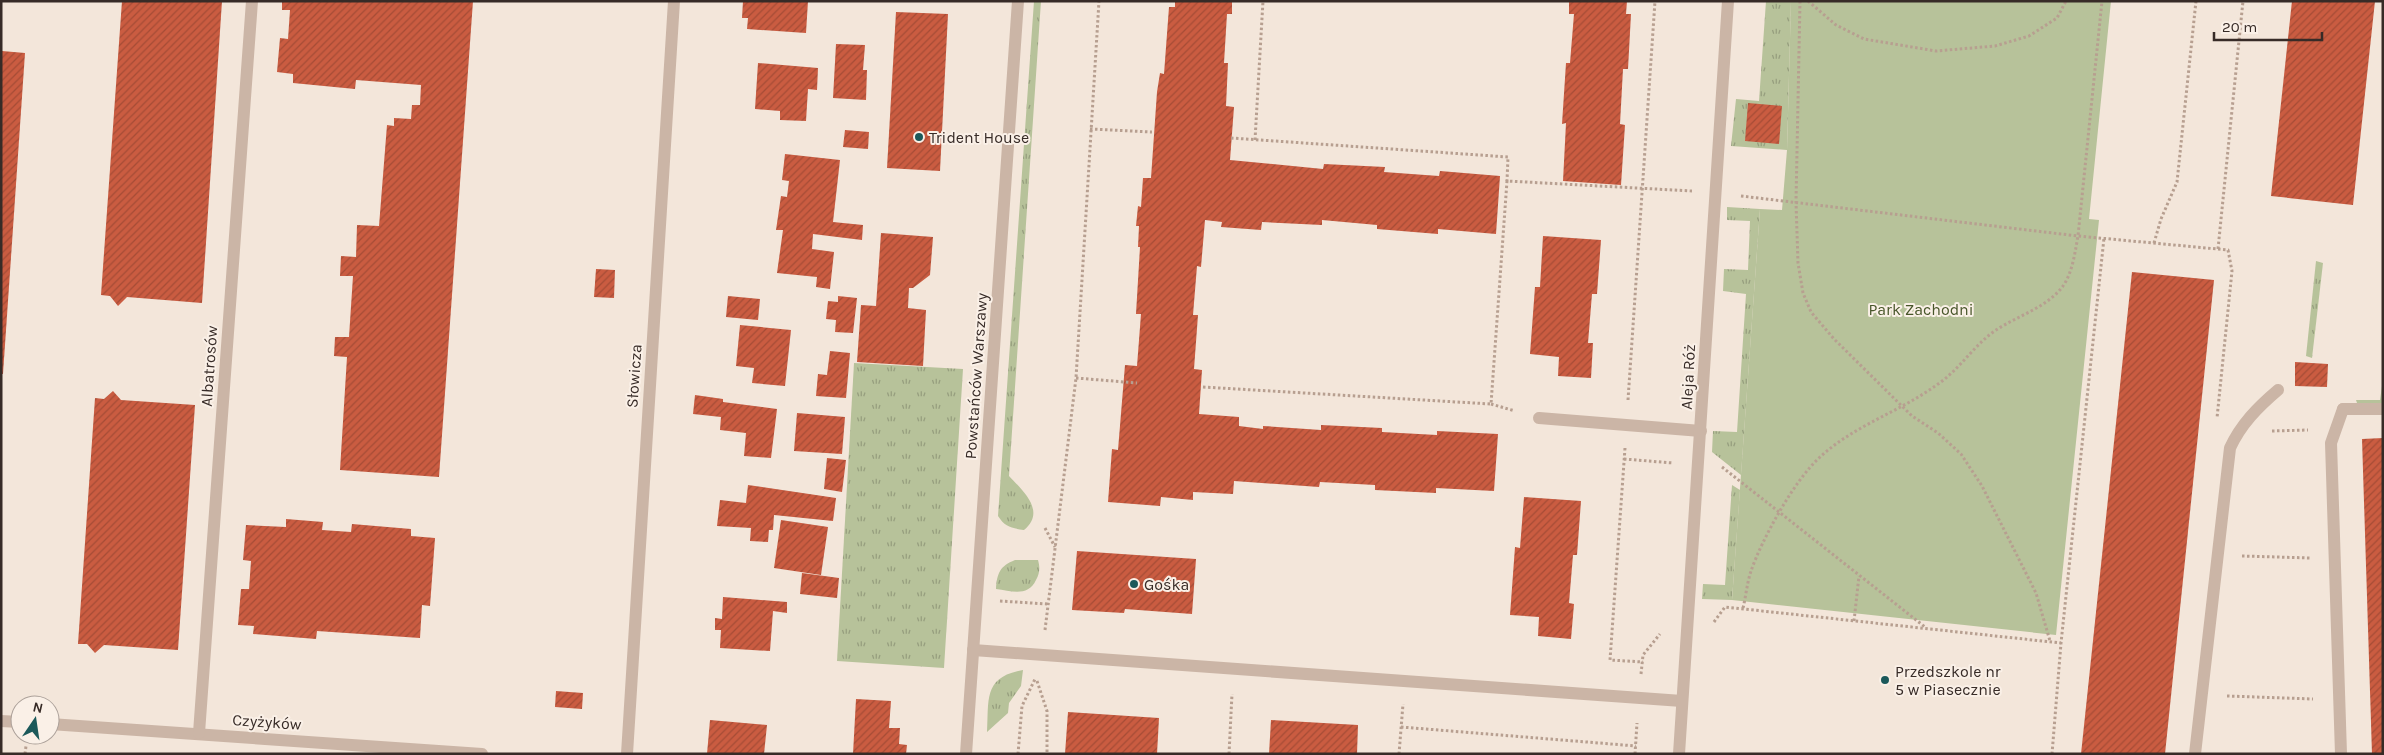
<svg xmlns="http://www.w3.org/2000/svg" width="2384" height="755" font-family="Karla,sans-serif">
	<defs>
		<pattern id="grass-tufts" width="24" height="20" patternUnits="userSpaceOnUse" patternTransform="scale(1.25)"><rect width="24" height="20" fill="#b7c29a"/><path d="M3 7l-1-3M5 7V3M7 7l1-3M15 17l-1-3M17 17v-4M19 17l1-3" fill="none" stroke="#969e7e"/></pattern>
		<pattern id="building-hatch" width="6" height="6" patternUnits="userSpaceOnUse" patternTransform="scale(1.25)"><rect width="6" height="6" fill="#ca5c41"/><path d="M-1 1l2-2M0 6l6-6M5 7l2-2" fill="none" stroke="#a54c36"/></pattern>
	</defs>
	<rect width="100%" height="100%" fill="#f3e6da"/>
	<g fill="url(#grass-tufts)">
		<path d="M1034 1H1041L1009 476C1022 490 1047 511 1024 530 1011 528 1005 527 998 516Z"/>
		<polygon points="1766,1 1791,1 1787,150 1731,146 1736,99 1759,101"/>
		<polygon points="1727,207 1760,209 1741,475 1712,452 1713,431 1737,432 1746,294 1723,291 1724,269 1748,270 1750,221 1727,220"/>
		<polygon points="2316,261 2323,263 2312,358 2306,356"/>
		<polygon points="854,363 963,369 944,668 837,661"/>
		<polygon points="2383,379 2383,403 2357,403 2356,400 2380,400"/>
		<polygon points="1732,485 1740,490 1732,600 1702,599 1703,584 1725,585"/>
		<path d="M1015 560H1038C1040 567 1040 573 1036 580 1028 597 1012 591 996 589 997 573 1000 566 1015 560Z"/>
		<path d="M1023 670 1021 686 1009 703 1008 713 987 732C989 699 983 677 1023 670Z"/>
	</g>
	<polygon fill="#b7c29a" points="1791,1 2111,1 2089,219 2099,220 2056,635 1732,600 1760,209 1782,210 1787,150"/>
	<g fill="url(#building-hatch)">
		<polygon points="122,1 222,1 202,303 127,297 118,306 110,296 101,295"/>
		<polygon points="282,1 473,1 439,477 340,470 347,357 334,356 335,337 349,337 353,276 340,276 341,256 356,257 357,225 379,226 387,125 394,126 394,118 411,119 412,105 420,105 421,85 356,80 355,89 293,83 293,74 277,72 280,38 288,39 290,10 282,10"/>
		<polygon points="743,1 808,1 806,33 747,29 748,18 742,18"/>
		<polygon points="1175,1 1232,1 1232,14 1227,14 1224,63 1228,63 1226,106 1234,107 1230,160 1323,169 1324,164 1385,167 1384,172 1439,176 1440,171 1500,176 1496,234 1438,229 1438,234 1377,229 1377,225 1322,220 1322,225 1262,222 1261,230 1221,227 1222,222 1205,220 1201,267 1197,266 1193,315 1198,315 1194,369 1202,370 1199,414 1239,417 1239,426 1263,429 1263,426 1321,430 1321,425 1382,428 1382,432 1437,435 1437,431 1498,434 1494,491 1436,488 1436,493 1375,490 1375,485 1320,482 1319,487 1234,481 1233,494 1193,492 1193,500 1161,497 1160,506 1108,502 1112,449 1118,450 1125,365 1137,366 1141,314 1136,314 1140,247 1138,247 1139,226 1136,226 1138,206 1141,207 1143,178 1151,178 1157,92 1160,73 1164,74 1169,7 1175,7"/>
		<polygon points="1569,1 1627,1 1626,14 1631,14 1628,69 1623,69 1620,124 1625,125 1621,185 1563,181 1566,123 1562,124 1566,63 1570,63 1574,14 1569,14"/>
		<polygon points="2292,1 2375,1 2353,205 2271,196"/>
		<polygon points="896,12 948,14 940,171 887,168"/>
		<polygon points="836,44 865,45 863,70 867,70 866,100 833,98"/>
		<polygon points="2,51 25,53 3,374 1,374"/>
		<polygon points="758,63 818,68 817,90 808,89 806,121 780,120 780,111 755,109"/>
		<polygon points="1748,103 1782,106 1779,144 1745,141"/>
		<polygon points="845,130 869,132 868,149 843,147"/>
		<polygon points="785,154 840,160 833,222 863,225 862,240 813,234 812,249 834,252 830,289 816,287 817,277 777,273 783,230 776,230 781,196 787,197 789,181 782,180"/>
		<polygon points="881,233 933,237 930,275 913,288 909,288 908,308 926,310 923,366 857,362 861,305 876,306"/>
		<polygon points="1543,236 1601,240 1597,294 1592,294 1588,343 1593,343 1591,378 1558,376 1559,357 1530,354 1535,287 1540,287"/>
		<polygon points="596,269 615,270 614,298 594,297"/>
		<polygon points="2132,272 2214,280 2165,754 2081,754"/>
		<polygon points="728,296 760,299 758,320 726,317"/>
		<polygon points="838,296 857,298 853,333 835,332 836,320 826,319 828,301 838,302"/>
		<polygon points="740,325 791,330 785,386 752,383 754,368 736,366"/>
		<polygon points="830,351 850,353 846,398 816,396 818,374 827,375"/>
		<polygon points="2295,362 2328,364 2327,387 2295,386"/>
		<polygon points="113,391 121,400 195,405 178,650 104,645 95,653 87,644 78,644 95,398 104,399"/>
		<polygon points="695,395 723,399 723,402 777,409 771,458 744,456 746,433 720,430 721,417 693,414"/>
		<polygon points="797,413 845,417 842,454 794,451"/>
		<polygon points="2383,438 2383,754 2372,754 2362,439"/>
		<polygon points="827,458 846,460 842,492 824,489"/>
		<polygon points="748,485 836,498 833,521 774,515 773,530 769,530 768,542 750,541 751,528 717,526 720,500 746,503"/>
		<polygon points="1524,497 1581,501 1577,555 1573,555 1569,603 1574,604 1571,639 1538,636 1539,617 1510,615 1515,547 1520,548"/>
		<polygon points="286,519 323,522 322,530 351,532 352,524 411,529 411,536 435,538 430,606 422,605 420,638 317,631 316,639 253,634 254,626 238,625 241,589 249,589 251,561 243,560 246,525 286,527"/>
		<polygon points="781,520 828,527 821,575 774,568"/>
		<polygon points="1077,551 1196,559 1192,614 1125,609 1124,613 1072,610"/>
		<polygon points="802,573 839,578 837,598 800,594"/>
		<polygon points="723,597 787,602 787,613 773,611 770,651 720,648 721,630 715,630 715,618 722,619"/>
		<polygon points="556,691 583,693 582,709 555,707"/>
		<polygon points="856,699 891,701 889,728 900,728 899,744 907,745 906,754 853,754"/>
		<polygon points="1068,712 1159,718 1157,754 1065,754"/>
		<polygon points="710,720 767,725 764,754 707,754"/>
		<polygon points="1271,720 1358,725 1357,754 1269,754"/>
	</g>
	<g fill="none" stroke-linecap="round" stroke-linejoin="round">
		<g stroke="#b79f90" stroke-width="3" stroke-dasharray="2.5 2.5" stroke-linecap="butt">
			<polyline points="1800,1 1796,202 1798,263 1803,293 1811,312 1834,339 1912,416 1938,433 1961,454 1982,486 2036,593 2050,641"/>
			<polyline points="1808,1 1836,25 1864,39 1936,51 1995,46 2029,36 2057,18 2066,1"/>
			<polyline points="1090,129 1152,132"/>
			<polyline points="1231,138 1508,157 1507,181"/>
			<polyline points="1255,140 1263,1"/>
			<polyline points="1741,196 2078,236 2228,250 2232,271 2217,418"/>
			<polyline points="2154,243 2161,219 2177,182 2196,1"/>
			<polyline points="2218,249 2243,1"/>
			<polyline points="1076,378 1137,383"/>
			<polyline points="1203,387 1491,404 1507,181 1692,191"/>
			<polyline points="1628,400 1655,1"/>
			<polyline points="1491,404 1515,411"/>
			<polyline points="2272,431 2308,430"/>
			<polyline points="1625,448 1610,660 1643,662"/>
			<polyline points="1624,459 1673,463"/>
			<polyline points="1722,467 1925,627"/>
			<polyline points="1045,528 1055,547"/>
			<polyline points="2242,556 2311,558"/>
			<polyline points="1000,601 1047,604"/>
			<path d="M1743 608C1746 596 1747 583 1751 571 1762 539 1794 481 1819 458 1854 425 1900 412 1938 384 1960 369 1974 345 1996 330 2017 316 2051 306 2065 283 2073 269 2075 252 2078 236L2102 1"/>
			<polyline points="1854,621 1859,576"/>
			<polyline points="1714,622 1725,607 2061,643"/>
			<polyline points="1045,630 1076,378 1099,1"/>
			<polyline points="1641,674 1643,655 1660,634"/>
			<polyline points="1037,681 1047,711 1047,754"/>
			<polyline points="2227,696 2313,699"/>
			<polyline points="1401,727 1636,746"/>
			<polyline points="25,754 26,746"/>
			<polyline points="1018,754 1022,706 1035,679"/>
			<polyline points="1229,754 1232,694"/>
			<polyline points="1399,754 1403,704"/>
			<polyline points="1635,754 1637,723"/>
			<polyline points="2052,754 2061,643 2104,238"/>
		</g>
		<polyline stroke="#cbb5a6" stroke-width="12" points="2343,409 2383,409"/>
		<g stroke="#cbb5a6" stroke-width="12">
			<polyline points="1539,418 1701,431"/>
			<polyline points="973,650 1682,701"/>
			<polyline points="1,721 20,722"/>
			<polyline points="50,724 482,754"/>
			<polyline points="199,733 252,1"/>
			<polyline points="627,754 674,1"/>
			<polyline points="966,754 1018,1"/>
			<polyline points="1679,754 1728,1"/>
			<path d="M2195 754 2230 448C2241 424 2258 407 2278 390"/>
			<polyline points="2341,754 2331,443 2343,409"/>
		</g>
	</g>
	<g fill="#1b595a" stroke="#faf0e7" stroke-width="2">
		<circle cx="919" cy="137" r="5"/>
		<circle cx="1134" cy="584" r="5"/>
		<circle cx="1885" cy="680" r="5"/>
	</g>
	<g text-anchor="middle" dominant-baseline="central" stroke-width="4" stroke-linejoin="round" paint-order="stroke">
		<g font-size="16" fill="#372b27" stroke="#faf0e7" text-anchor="start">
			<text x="929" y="137">Trident House</text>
			<text x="1144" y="584">Gośka</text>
			<text x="1895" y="671">Przedszkole nr<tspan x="1895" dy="18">5 w Piasecznie</tspan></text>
		</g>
		<g font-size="16" fill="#48562a" stroke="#faf0e7">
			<text x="1921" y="309">Park Zachodni</text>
		</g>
		<g font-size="16" fill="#372b27" stroke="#faf0e7">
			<text transform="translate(209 366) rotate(-86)">Albatrosów</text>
			<text transform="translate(634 376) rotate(-86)">Słowicza</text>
			<text transform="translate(976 376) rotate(-86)">Powstańców Warszawy</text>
			<text transform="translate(1688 377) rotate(-87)">Aleja Róż</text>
			<text transform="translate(267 722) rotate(4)">Czyżyków</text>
		</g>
	</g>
	<rect width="2384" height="755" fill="none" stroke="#372b27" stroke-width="5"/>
	<g transform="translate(35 720) rotate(13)"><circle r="24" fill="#faf0e7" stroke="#aca19a"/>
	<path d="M0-4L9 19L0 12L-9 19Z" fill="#1b595a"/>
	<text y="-8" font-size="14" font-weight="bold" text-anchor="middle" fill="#372b27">N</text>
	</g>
	<path d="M2214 32v8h108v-8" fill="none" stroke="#372b27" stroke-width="2.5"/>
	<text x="2222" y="32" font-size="15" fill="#372b27" stroke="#faf0e7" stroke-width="4" paint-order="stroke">20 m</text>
</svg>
